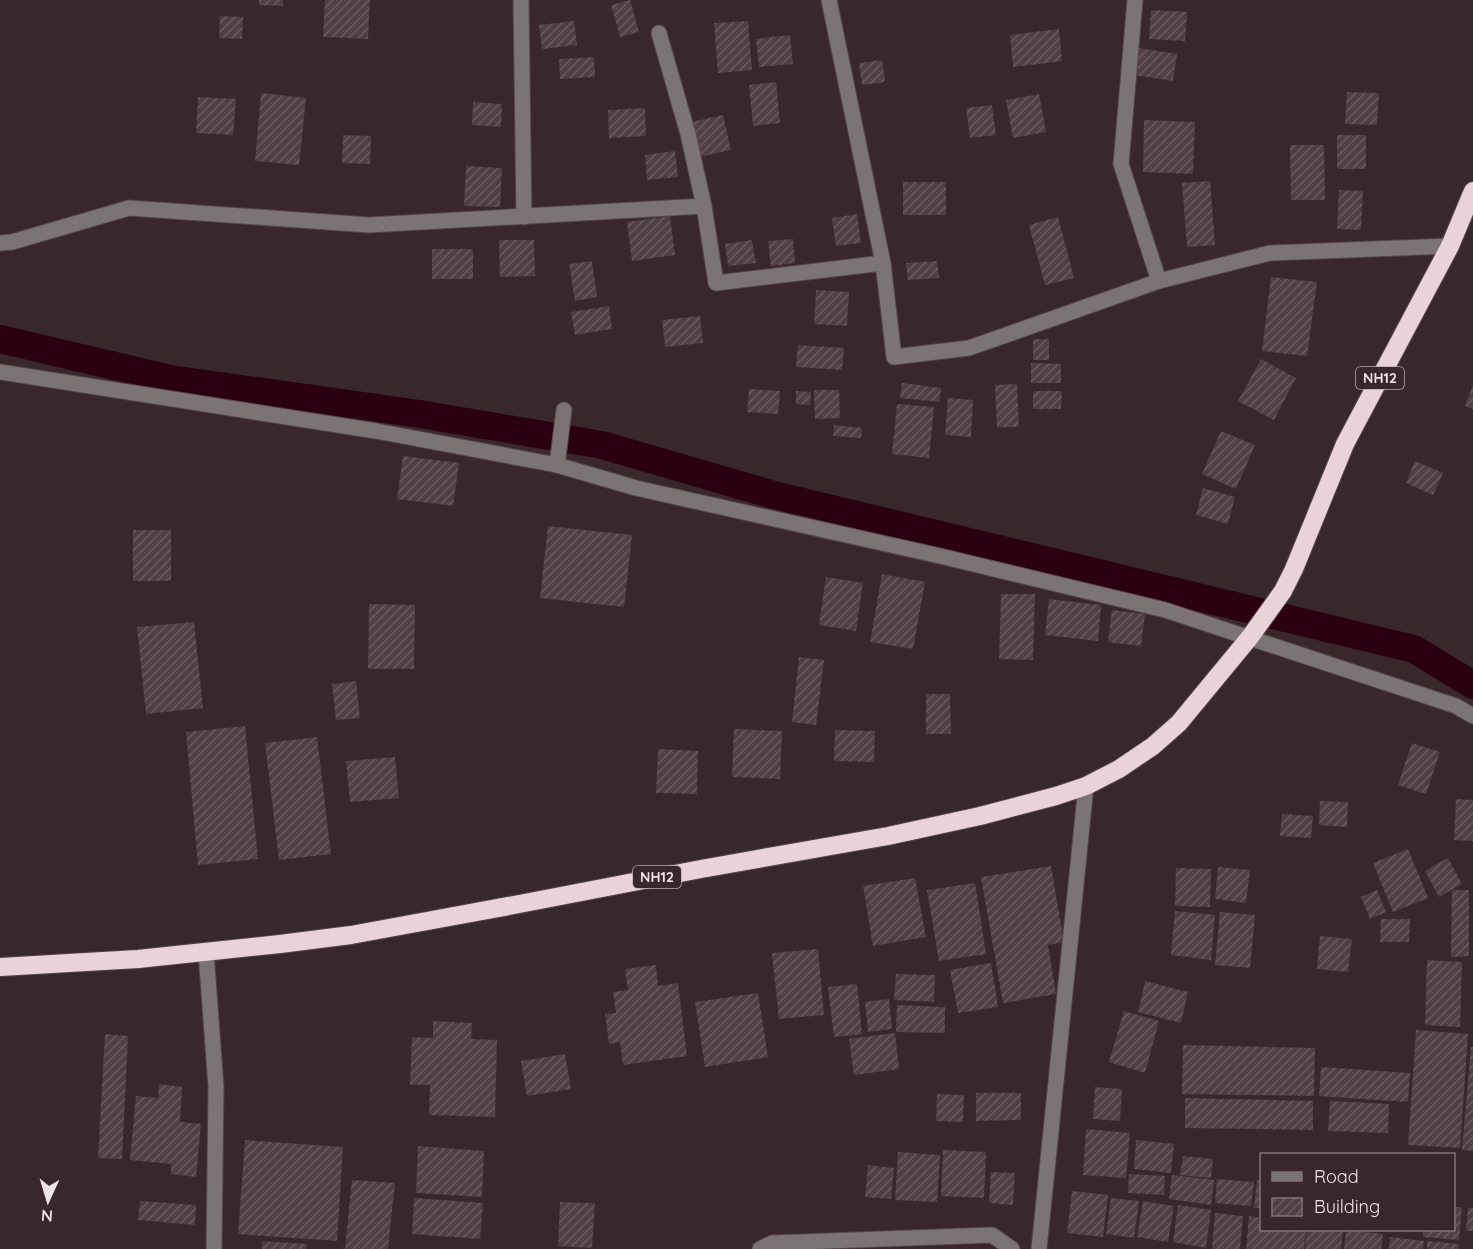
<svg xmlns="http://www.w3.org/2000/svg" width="1473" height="1249" font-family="Quicksand,sans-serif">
	<defs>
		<pattern id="building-hatch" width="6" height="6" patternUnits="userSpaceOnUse" patternTransform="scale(1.5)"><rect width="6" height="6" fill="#503f43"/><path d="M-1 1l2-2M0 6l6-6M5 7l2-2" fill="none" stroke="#6a5b5e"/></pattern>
	</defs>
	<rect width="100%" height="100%" fill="#38282c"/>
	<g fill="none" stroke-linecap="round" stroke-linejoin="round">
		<polyline stroke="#2b0010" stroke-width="28" points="0,339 170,379 420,414 602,445 774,495 1414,649 1473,685"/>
	</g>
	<g fill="url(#building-hatch)">
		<polygon points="259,0 283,0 283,6 259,5"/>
		<polygon points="325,0 370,0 368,39 323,37"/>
		<polygon points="630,0 639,32 620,37 611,5"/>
		<polygon points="1151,10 1187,12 1185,41 1149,39"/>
		<polygon points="220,16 243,17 242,39 219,38"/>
		<polygon points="574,21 577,45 542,49 539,25"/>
		<polygon points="748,21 752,70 718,73 714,23"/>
		<polygon points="1059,29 1062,61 1013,67 1010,35"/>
		<polygon points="790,35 793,64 759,67 756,39"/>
		<polygon points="1139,48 1177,54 1173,81 1134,75"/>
		<polygon points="594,57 595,77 560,79 559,59"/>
		<polygon points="882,60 885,82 862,85 859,63"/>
		<polygon points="776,82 780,123 753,126 749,85"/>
		<polygon points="1347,92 1379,93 1377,125 1345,124"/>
		<polygon points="261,93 306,98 299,165 255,161"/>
		<polygon points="1039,94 1046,132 1013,138 1006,100"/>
		<polygon points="198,97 236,99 233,135 196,133"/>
		<polygon points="473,102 502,104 501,127 472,125"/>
		<polygon points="992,105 996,135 970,138 966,108"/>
		<polygon points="645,108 646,136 609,138 608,110"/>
		<polygon points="723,115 731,150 699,157 691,122"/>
		<polygon points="1144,120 1195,122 1193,174 1143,172"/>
		<polygon points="343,135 371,136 370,164 342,163"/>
		<rect x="1337" y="135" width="29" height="34"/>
		<polygon points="1290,145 1324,145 1325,200 1291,200"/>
		<polygon points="675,151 678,177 647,180 645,155"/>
		<polygon points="466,166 502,168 500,207 464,206"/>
		<polygon points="1210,181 1215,245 1187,247 1182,183"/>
		<rect x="903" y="182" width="43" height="33"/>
		<polygon points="1339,190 1363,191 1361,230 1337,229"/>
		<polygon points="857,214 861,243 836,246 832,218"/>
		<polygon points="670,216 675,255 632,261 627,222"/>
		<polygon points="1058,217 1074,278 1045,285 1029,225"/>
		<polygon points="793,239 795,263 771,266 768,241"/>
		<polygon points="499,240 534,240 535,276 500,277"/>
		<polygon points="752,240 756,263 728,266 725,244"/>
		<rect x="432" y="249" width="41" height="30"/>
		<polygon points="592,261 597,297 575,301 569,264"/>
		<polygon points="937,261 939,278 908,280 906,263"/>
		<polygon points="1271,277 1317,282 1307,356 1262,351"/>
		<polygon points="816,290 849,292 847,326 814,324"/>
		<polygon points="609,306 612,329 575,335 571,312"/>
		<polygon points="700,316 703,343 665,347 662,320"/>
		<rect x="1033" y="339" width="16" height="21"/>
		<polygon points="798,345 844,348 842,370 796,367"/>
		<polygon points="1261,359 1296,378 1274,420 1238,401"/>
		<polygon points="1031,363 1061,364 1061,383 1031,383"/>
		<polygon points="902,383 941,388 939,402 900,398"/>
		<polygon points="1017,384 1019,427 997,427 995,385"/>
		<polygon points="1473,385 1473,409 1465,406"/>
		<polygon points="749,389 780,391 778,414 747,412"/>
		<polygon points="814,390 839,390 840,418 815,419"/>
		<polygon points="796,391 811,392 810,405 796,404"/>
		<polygon points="1033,391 1062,391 1061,409 1033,409"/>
		<polygon points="948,398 973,400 971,437 945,435"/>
		<polygon points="897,404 934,407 929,458 892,454"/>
		<polygon points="834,425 862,428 861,438 833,436"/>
		<polygon points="1221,431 1255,445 1236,489 1202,474"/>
		<polygon points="403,456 459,463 453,506 397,499"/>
		<polygon points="1415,461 1443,473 1433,495 1406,483"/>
		<polygon points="1203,488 1235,497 1228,524 1196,515"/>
		<polygon points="548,526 632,535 624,607 540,598"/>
		<rect x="133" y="530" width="38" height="51"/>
		<polygon points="882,574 925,582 913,649 870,642"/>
		<polygon points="826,577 863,583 856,631 819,625"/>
		<polygon points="1001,594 1035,594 1033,660 999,659"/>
		<polygon points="1049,599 1101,605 1098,641 1045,635"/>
		<polygon points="369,604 415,605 414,669 368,669"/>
		<polygon points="1112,610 1145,614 1141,646 1108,642"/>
		<polygon points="194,622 203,708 146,714 137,627"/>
		<polygon points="799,657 824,660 816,725 792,722"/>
		<polygon points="356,681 360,718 336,720 332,684"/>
		<polygon points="926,694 950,694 951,734 926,734"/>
		<polygon points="245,726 258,859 198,865 186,732"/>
		<polygon points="734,729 782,731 780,779 732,777"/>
		<polygon points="835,730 875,731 874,762 834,761"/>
		<polygon points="317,737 331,854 279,860 265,743"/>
		<polygon points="1412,743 1440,752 1426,794 1398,785"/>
		<polygon points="658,749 698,751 697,794 656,793"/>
		<polygon points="395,757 399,798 350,802 346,761"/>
		<polygon points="1456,799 1473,800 1473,841 1454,840"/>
		<polygon points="1320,801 1348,802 1347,827 1319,825"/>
		<polygon points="1282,814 1313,816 1311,838 1280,836"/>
		<polygon points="1408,849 1428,898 1393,912 1373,863"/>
		<polygon points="1448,858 1462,884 1439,897 1425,871"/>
		<polygon points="1051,866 1064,942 1048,945 1056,994 1003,1003 981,877"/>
		<polygon points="1218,867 1250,870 1246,903 1215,899"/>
		<polygon points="1176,868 1211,869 1210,907 1175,906"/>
		<polygon points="915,878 926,937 873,946 863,886"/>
		<polygon points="975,883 986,954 939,961 927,890"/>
		<polygon points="1377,890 1386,912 1370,919 1361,897"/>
		<polygon points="1452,890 1469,890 1469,956 1451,957"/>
		<polygon points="1175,911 1215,915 1211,960 1171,955"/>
		<polygon points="1220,912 1255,915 1250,968 1215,965"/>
		<polygon points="1381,919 1410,919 1409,942 1380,942"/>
		<polygon points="1320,936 1352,939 1348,972 1317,969"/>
		<polygon points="818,949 824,1015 779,1019 772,953"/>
		<polygon points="1427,960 1462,962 1460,1027 1425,1025"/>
		<polygon points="991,963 998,1007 958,1013 950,970"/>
		<polygon points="656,965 658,986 678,983 687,1056 623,1065 620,1042 609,1044 605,1014 616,1013 613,992 628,990 625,969"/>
		<polygon points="896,974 935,975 934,1002 894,1000"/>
		<polygon points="1145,981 1188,992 1181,1023 1138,1012"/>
		<polygon points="857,984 862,1034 834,1037 828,987"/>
		<polygon points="758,993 768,1057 705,1067 695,1002"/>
		<polygon points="889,999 892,1029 868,1032 865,1002"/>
		<polygon points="897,1005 945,1007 945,1033 896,1032"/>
		<polygon points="1124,1011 1159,1021 1145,1073 1109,1062"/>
		<polygon points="433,1021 472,1023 471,1039 497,1040 495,1117 429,1115 430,1085 410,1085 412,1037 433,1038"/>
		<polygon points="1416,1030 1468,1034 1460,1148 1408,1145"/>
		<polygon points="895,1033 899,1069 854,1075 849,1039"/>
		<polygon points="105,1034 128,1036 122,1159 98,1158"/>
		<polygon points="1183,1045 1315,1048 1314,1096 1182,1094"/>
		<polygon points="1471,1047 1473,1047 1473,1151 1462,1150"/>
		<polygon points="565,1054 571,1089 527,1096 521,1061"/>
		<polygon points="1321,1067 1410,1073 1408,1102 1319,1096"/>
		<polygon points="159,1084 182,1087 180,1122 201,1124 196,1177 171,1174 171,1164 130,1160 136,1096 158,1098"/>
		<polygon points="1095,1087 1122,1089 1120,1121 1093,1119"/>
		<polygon points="976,1093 1021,1093 1021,1120 976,1121"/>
		<polygon points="937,1094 964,1095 963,1122 936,1121"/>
		<polygon points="1185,1098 1313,1101 1313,1130 1185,1128"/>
		<polygon points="1330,1101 1389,1104 1388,1133 1328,1131"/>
		<polygon points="1086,1129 1130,1133 1126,1178 1083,1175"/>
		<polygon points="245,1140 343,1147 337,1241 238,1234"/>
		<polygon points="1136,1140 1174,1144 1171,1173 1134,1169"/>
		<polygon points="418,1146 484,1151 482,1197 416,1193"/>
		<polygon points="943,1150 986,1152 984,1198 941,1196"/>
		<polygon points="898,1152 940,1155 937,1202 895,1200"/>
		<polygon points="1183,1156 1213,1159 1211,1178 1180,1175"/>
		<polygon points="868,1165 894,1168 891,1199 865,1197"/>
		<polygon points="991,1172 1015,1173 1013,1205 989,1203"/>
		<polygon points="1129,1174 1165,1176 1164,1195 1128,1193"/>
		<polygon points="1172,1175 1214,1180 1211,1205 1169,1199"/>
		<polygon points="1217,1179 1254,1182 1251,1206 1215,1203"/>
		<polygon points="352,1180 395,1183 388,1249 345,1249"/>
		<polygon points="1257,1180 1262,1180 1262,1208 1254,1208"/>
		<polygon points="1072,1191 1108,1195 1103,1237 1067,1233"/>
		<polygon points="414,1198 483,1203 480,1239 412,1234"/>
		<polygon points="1111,1198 1139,1201 1134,1238 1106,1234"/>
		<polygon points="140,1201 196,1205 195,1225 138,1220"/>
		<polygon points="1143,1201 1174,1206 1168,1242 1137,1237"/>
		<polygon points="560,1202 595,1203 592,1248 558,1246"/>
		<polygon points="1178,1205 1211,1210 1206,1248 1173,1242"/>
		<polygon points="1454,1207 1462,1207 1459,1240 1423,1237 1423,1230 1454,1230"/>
		<polygon points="1468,1208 1473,1208 1473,1231 1466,1231"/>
		<polygon points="1215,1213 1243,1216 1240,1249 1212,1249"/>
		<polygon points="1249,1216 1262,1218 1262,1230 1306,1230 1304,1249 1246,1249"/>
		<polygon points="1307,1230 1343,1230 1341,1249 1305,1249"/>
		<polygon points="1346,1230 1383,1234 1381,1249 1344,1249"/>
		<polygon points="1390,1237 1424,1241 1423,1249 1389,1249"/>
		<polygon points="262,1241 307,1244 306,1249 262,1249"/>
		<polygon points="1427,1241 1459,1244 1459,1249 1427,1249"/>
	</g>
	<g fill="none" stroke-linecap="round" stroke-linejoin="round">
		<defs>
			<g id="minor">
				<polyline points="521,0 524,217"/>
				<polyline points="829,0 883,263 894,357 969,348 1159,281 1270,253 1450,246"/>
				<polyline points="1135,0 1121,164 1159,281"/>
				<polyline points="659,33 688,134 704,206"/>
				<polyline points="0,243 12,242 129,208 369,225 704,206 716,283 883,263"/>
				<polyline points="0,372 376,431 557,465 636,488 940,556 1165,610 1456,706 1473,716"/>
				<polyline points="557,465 564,410"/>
				<polyline points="206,952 216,1087 214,1249"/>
				<polyline points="760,1249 772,1243 992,1235 1012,1249"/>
				<polyline points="1039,1249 1086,786"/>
			</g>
			<polyline id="highway" points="0,967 138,959 280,944 351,935 514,905 701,869 888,836 980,816 1056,796 1086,786 1119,769 1153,746 1179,723 1250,637 1283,591 1294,569 1345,444 1450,246 1473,191"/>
		</defs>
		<use href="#minor" stroke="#55464a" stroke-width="17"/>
		<use href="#highway" stroke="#55464a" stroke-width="20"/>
		<use href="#minor" stroke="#7b7374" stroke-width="15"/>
		<use href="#highway" stroke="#e9d3d8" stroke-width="18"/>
	</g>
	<g text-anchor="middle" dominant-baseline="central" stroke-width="6" stroke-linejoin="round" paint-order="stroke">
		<g fill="#38282c" stroke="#b8acaf" stroke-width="1.5">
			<rect x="1356" y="367" width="48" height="22" rx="4.5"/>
			<rect x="633" y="866" width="48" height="22" rx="4.5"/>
		</g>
		<g font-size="14" font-weight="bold" fill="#efe4e7">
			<text x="1380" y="378">NH12</text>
			<text x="657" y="877">NH12</text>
		</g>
	</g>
	<rect x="1260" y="1153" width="195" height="78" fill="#38282c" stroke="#817377" stroke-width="1.5"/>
	<rect x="1272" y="1172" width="30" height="9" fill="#7b7374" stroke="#817377" stroke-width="1.5"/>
	<text x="1314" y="1183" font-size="18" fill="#efe4e7">Road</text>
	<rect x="1272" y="1198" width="30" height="18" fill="url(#building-hatch)" stroke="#817377" stroke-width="1.5"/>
	<text x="1314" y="1213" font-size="18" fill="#efe4e7">Building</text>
	<g transform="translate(48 1201) rotate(184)" stroke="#38282c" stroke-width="4.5" paint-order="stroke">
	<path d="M0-4.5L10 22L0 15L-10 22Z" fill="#efe4e7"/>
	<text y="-9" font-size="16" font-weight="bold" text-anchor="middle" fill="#efe4e7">N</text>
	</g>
</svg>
